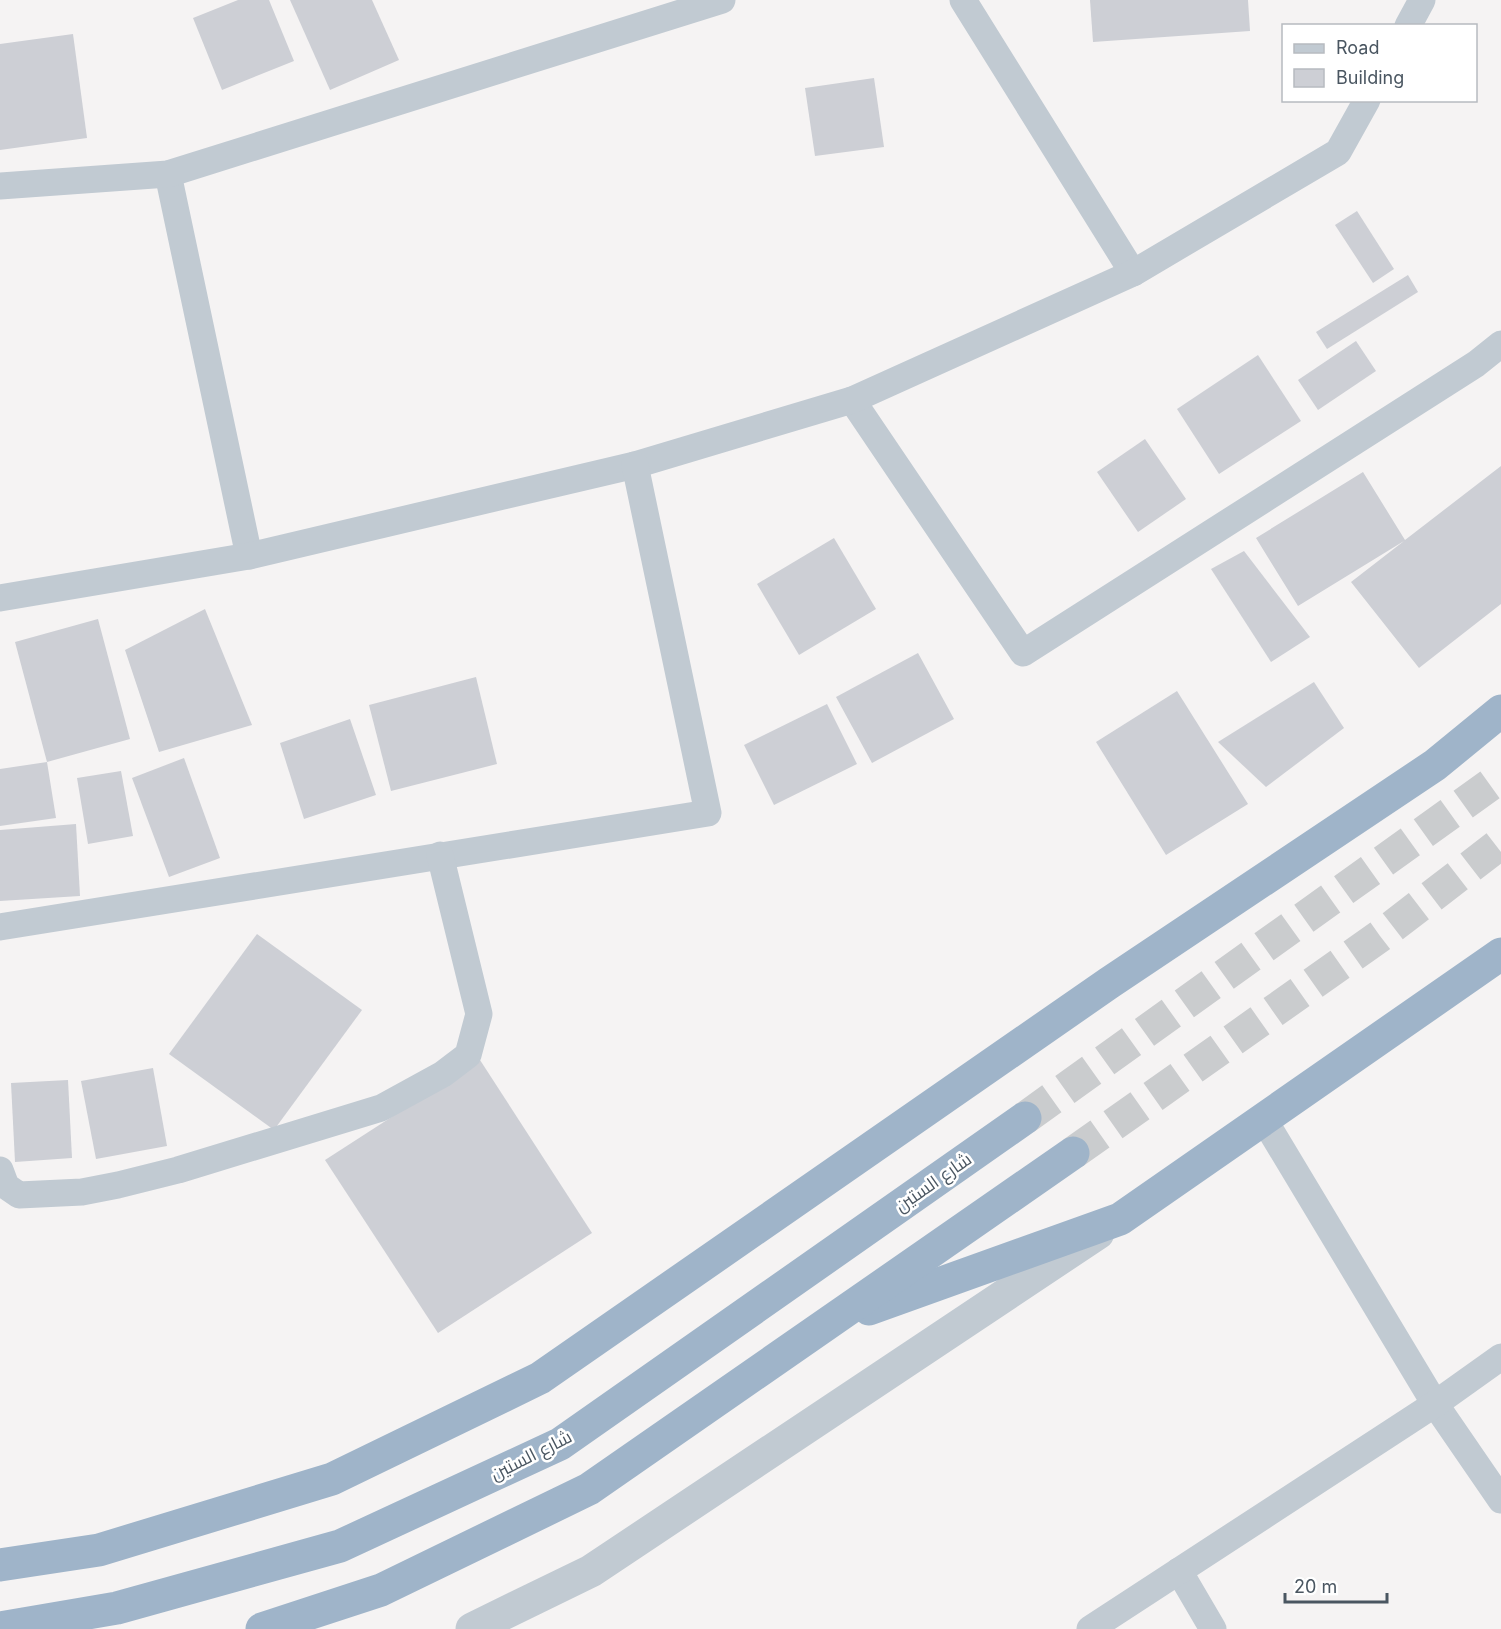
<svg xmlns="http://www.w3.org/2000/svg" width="1501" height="1629" font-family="Inter,Cairo,sans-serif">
	<rect width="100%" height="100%" fill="#f5f3f3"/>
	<g fill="#cdcfd5">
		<polygon points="238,0 269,0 294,61 222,90 193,18"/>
		<polygon points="290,0 372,0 399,60 330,90"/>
		<polygon points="1090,0 1248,0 1250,31 1093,42"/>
		<polygon points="73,34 87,138 0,150 0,44"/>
		<polygon points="874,78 884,147 815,156 805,88"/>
		<polygon points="1357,211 1394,269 1373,283 1335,225"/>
		<polygon points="1408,275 1418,292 1327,349 1316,332"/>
		<polygon points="1356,341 1376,371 1318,410 1298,380"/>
		<polygon points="1258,355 1301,421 1219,474 1177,409"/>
		<polygon points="1145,439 1186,499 1138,532 1097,472"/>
		<polygon points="1501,466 1501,604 1419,668 1351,582 1404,541 1298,606 1256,538 1363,472 1405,540"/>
		<polygon points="834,538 876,609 799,655 757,584"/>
		<polygon points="1244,551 1310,637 1271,662 1211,569"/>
		<polygon points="205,609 252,725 159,752 125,650"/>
		<polygon points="98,619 130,739 47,762 56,818 0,826 0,769 47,762 15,642"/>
		<polygon points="918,653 954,719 872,763 836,697"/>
		<polygon points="476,677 497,764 391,791 369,705"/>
		<polygon points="1314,682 1344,728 1266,787 1218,742"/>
		<polygon points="1177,691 1248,804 1166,855 1096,742"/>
		<polygon points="827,704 857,764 774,805 744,745"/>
		<polygon points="350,719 376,795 304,819 280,743"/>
		<polygon points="184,758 220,858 169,877 132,778"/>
		<polygon points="121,771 133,836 88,844 77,778"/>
		<polygon points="76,824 80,896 0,901 0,830"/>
		<polygon points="257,934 362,1010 274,1130 169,1054"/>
		<polygon points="480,1060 592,1233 438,1333 325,1160"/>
		<polygon points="153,1068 167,1146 96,1159 81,1081"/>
		<polygon points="68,1080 72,1158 15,1162 11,1083"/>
	</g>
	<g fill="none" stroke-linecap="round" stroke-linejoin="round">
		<g stroke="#caccce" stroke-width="33" stroke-dasharray="33 16" stroke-linecap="butt">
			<polyline points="1025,1118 1501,777"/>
			<polyline points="1073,1153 1380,936 1501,843"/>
		</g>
		<g stroke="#c1cad2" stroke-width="27">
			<polyline points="963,0 1133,273"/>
			<polyline points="1408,26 1422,0"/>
			<polyline points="168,174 249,556"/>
			<polyline points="0,186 168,174 722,0"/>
			<polyline points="852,400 1023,653 1476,364 1501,344"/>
			<polyline points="0,598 249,556 635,465 852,400 1133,273 1338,152 1367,100"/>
			<polyline points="0,927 708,813 635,465"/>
			<polyline points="1263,1118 1435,1404 1501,1500"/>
			<polyline points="0,1170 6,1186 19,1195 82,1192 118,1185 178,1170 381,1108 443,1074 468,1055 479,1014 440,855"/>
			<polyline points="1179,1571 1213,1629"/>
			<polyline points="1090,1629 1435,1404 1501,1357"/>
		</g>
		<polyline stroke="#c1cad2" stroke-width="33" points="472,1629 591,1571 1098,1233"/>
		<g stroke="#9fb4c9" stroke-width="33">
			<polyline points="869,1309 1120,1219 1501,954"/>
			<polyline points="0,1565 99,1550 332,1479 540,1378 1109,983 1435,765 1501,711"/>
			<polyline points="0,1628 117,1608 340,1546 560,1444 1025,1118"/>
			<polyline points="262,1629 381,1590 589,1489 1073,1153"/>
		</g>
	</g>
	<g text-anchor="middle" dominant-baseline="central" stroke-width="5" stroke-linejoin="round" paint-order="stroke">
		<g font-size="18" fill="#4a5661" stroke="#fff">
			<text transform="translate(933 1182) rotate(-35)">شارع الستين</text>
			<text transform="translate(531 1455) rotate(-27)">شارع الستين</text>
		</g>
	</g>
	<rect x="1282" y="24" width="195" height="78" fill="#ffffff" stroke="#b7bbc0" stroke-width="1.5"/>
	<rect x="1294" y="44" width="30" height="9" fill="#c1cad2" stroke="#b7bbc0" stroke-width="1.5"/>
	<text x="1336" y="54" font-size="18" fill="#4a5661">Road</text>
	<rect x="1294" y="69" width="30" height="18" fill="#cdcfd5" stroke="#b7bbc0" stroke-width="1.5"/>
	<text x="1336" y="84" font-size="18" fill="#4a5661">Building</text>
	<path d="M1285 1593v9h102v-9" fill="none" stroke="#4a5661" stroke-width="3"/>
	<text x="1294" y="1593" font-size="18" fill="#4a5661" stroke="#ffffff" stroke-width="4.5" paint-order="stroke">20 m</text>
</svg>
